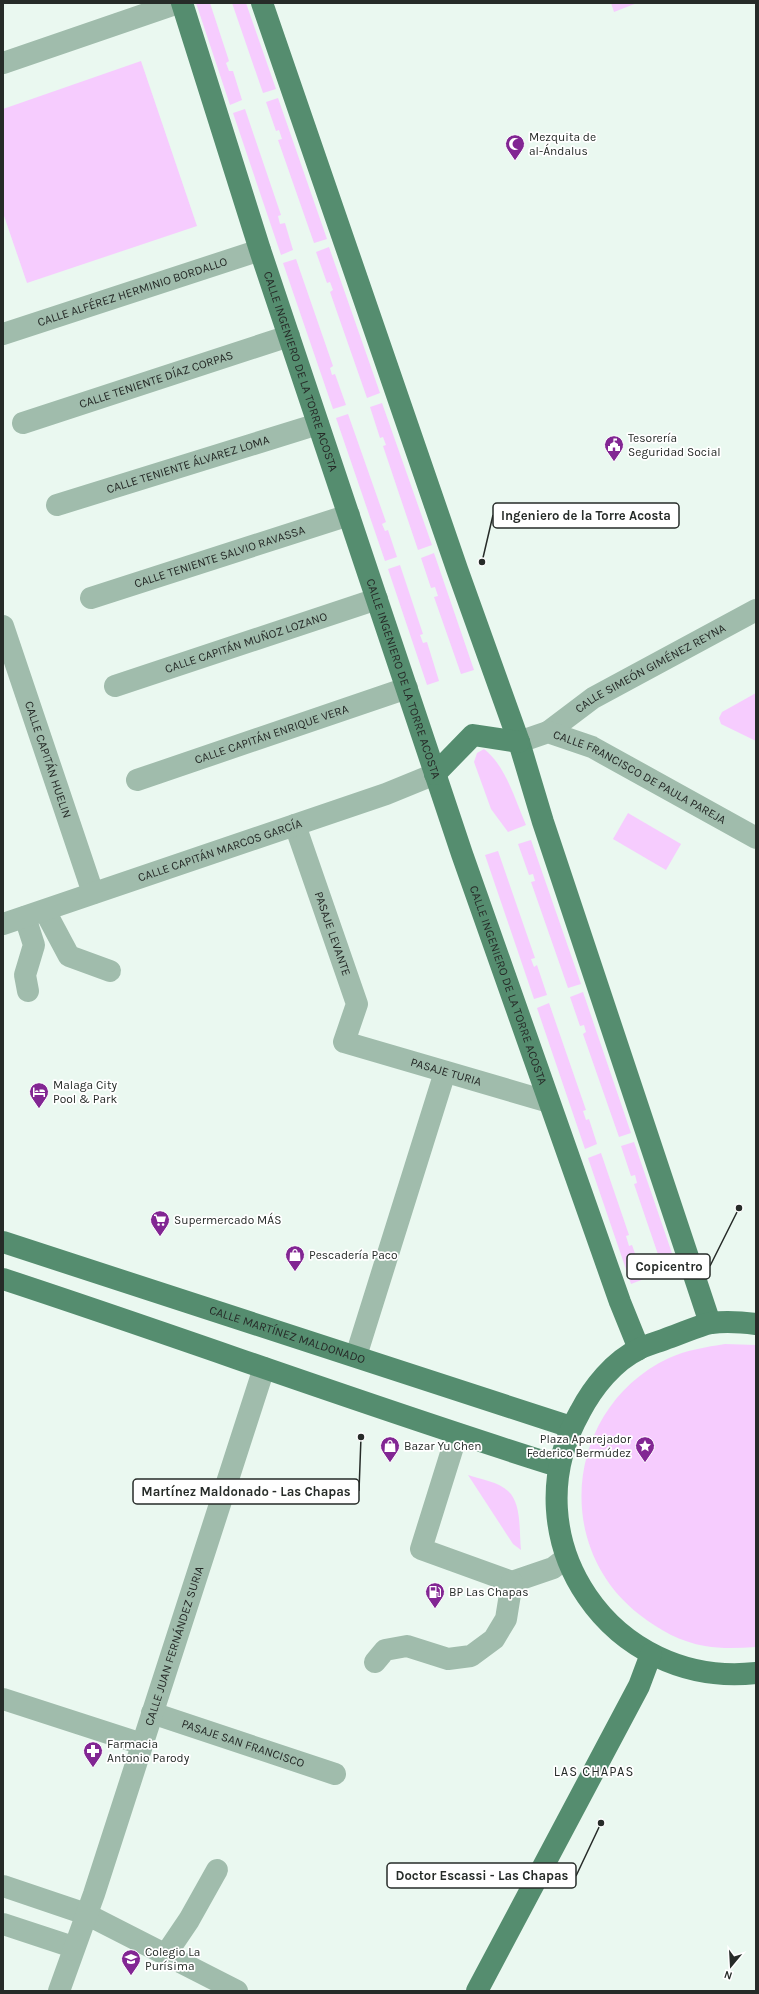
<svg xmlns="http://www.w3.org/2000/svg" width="759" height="1994" font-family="Karla,sans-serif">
	<rect width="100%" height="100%" fill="#eaf8f0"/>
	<g fill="#f6ccfe">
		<polygon points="196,3 210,3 229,61 226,63 229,71 233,71 242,100 230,105"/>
		<polygon points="232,3 246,3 276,89 263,93"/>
		<polygon points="611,3 637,3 614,12"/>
		<polygon points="141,61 197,226 27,283 3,213 3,109"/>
		<polygon points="278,98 327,239 314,243 278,140 282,139 279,130 276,131 266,102"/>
		<polygon points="245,109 281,215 278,216 280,224 285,223 293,250 281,255 233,113"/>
		<polygon points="329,247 380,393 367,398 330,292 333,290 330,282 327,283 316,252"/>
		<polygon points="296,259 333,366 330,368 332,375 335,374 346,405 333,409 283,263"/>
		<polygon points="382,403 432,545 418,550 383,446 386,445 383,437 380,438 370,407"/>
		<polygon points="348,414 386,522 382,524 385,531 388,530 397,557 385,561 336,418"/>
		<polygon points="434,553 474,670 461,674 434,597 438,596 435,587 431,588 421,558"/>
		<polygon points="400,565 423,634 420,635 423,643 427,642 439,681 427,685 388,569"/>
		<polygon points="756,693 756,741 721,724 719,718 722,712"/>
		<path d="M484 749C506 766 515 800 526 825L508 832 491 809 474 762 477 753Z"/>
		<polygon points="628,813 681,844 666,870 613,839"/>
		<polygon points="531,840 581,984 568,988 531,882 535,881 533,874 529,875 518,844"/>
		<polygon points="498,851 535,958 531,959 534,967 537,965 547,995 534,999 485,855"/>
		<polygon points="583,992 631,1133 619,1137 583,1034 586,1032 584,1025 580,1026 570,997"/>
		<polygon points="549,1003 586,1110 583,1111 586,1120 589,1119 597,1144 585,1149 537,1008"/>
		<polygon points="634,1142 677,1268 664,1272 634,1184 637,1183 635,1175 631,1176 621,1146"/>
		<polygon points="601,1153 629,1235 626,1236 629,1246 632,1245 644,1279 631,1284 588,1158"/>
		<path d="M725 1344 756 1345V1647C739 1648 722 1649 705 1646 681 1642 659 1630 640 1615 550 1546 567 1406 669 1358 687 1350 706 1347 725 1344Z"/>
		<path d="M468 1475C480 1479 499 1482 508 1491 522 1503 519 1533 521 1550L513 1544Z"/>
	</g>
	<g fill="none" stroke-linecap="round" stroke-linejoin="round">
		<g stroke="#a0bcac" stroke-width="22">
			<polyline points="3,63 178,3"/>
			<path id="s1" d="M3 334 260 250"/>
			<path id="s2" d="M23 423 289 336"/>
			<path id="s3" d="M57 505 318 424"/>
			<path id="s4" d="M91 598 349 515"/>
			<path id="s5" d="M3 626 93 893"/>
			<path id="s6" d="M115 686 377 599"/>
			<path id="s7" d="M548 732 593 698 756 610"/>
			<path id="s8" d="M519 742 548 732 592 747 756 838"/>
			<path id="s9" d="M137 780 407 688"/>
			<path id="s10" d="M295 825 357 1004 344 1042 549 1102"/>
			<polyline points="45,911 69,956 110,971"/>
			<polyline points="25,917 34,945 25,975 28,991"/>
			<path id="s11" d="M3 924 386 794 435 774"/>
			<polyline points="356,1356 445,1072"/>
			<polyline points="457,1434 421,1549 512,1582 553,1568 566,1558"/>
			<polyline points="375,1662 385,1650 407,1646 448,1659 471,1656 494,1639 506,1619 512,1582"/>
			<polyline points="3,1699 142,1744"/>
			<path id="s12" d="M152 1713 335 1774"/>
			<polyline points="3,1886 86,1914 237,1991"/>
			<polyline points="3,1924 73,1947"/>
			<polyline points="166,1954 189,1920 217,1870"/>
			<path id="s13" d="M59 1991 94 1894 264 1368"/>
		</g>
		<g stroke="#558d6f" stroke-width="22">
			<path id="s14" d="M182 3 260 250 462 854 620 1302 639 1349"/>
			<polyline points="262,3 457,569 519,742 543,822 710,1323"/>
			<polyline points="435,774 473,735 519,742"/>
			<path id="s15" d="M3 1242 571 1427"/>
			<path d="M3 1279C189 1340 372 1408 558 1466"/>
			<path d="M756 1324C741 1322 725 1321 711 1323 697 1326 681 1334 668 1338 659 1342 648 1344 639 1349 614 1361 593 1387 580 1412 508 1539 612 1689 756 1673"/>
			<polyline points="477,1991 639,1686 651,1654"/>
		</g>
	</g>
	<defs>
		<symbol id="mosque-pin" viewBox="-11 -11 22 30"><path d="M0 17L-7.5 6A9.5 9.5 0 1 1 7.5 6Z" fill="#822693" stroke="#fff"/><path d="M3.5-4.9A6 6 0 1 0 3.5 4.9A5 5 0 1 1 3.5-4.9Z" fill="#fff"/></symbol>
		<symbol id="civic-pin" viewBox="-11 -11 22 30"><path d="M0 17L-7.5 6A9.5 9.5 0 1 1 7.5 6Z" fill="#822693" stroke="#fff"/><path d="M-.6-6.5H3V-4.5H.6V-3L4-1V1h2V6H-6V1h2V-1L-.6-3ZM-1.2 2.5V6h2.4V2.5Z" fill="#fff"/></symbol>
		<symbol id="hotel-pin" viewBox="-11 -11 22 30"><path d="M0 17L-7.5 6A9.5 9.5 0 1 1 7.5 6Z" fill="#822693" stroke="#fff"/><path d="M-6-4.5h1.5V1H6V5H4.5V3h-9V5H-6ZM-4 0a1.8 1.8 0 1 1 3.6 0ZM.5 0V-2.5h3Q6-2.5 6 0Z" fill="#fff"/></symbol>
		<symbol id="supermarket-pin" viewBox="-11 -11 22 30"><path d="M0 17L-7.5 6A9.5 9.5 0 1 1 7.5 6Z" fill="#822693" stroke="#fff"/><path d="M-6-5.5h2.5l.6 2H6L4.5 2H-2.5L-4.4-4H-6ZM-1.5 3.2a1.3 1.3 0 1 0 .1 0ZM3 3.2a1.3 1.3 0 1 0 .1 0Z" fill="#fff"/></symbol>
		<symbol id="shop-pin" viewBox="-11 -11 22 30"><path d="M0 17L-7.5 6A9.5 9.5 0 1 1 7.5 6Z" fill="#822693" stroke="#fff"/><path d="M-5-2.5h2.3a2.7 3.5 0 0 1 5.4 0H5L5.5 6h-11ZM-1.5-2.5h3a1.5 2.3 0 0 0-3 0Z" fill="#fff"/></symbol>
		<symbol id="sight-pin" viewBox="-11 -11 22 30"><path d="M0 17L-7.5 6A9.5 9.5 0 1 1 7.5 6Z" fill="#822693" stroke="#fff"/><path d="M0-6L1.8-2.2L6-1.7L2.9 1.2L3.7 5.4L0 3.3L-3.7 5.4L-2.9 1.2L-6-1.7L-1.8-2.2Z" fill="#fff"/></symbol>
		<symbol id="fuel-pin" viewBox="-11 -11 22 30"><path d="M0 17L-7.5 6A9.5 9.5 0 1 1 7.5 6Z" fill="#822693" stroke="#fff"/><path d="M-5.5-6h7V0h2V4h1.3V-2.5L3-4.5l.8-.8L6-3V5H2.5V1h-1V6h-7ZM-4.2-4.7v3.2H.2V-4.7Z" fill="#fff"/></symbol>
		<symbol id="pharmacy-pin" viewBox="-11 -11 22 30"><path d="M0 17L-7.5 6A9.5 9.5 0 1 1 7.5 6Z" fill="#822693" stroke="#fff"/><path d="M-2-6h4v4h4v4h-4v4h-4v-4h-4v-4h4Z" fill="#fff"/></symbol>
		<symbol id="school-pin" viewBox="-11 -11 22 30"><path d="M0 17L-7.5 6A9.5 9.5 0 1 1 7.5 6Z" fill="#822693" stroke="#fff"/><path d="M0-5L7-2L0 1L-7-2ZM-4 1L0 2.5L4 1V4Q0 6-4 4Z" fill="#fff"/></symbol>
	</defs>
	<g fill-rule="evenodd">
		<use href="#mosque-pin" x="504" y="133" width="22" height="30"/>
		<use href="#civic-pin" x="603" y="434" width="22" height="30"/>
		<use href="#hotel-pin" x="28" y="1081" width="22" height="30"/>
		<use href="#supermarket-pin" x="149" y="1209" width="22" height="30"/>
		<use href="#shop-pin" x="284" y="1244" width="22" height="30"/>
		<use href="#shop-pin" x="379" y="1435" width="22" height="30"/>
		<use href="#sight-pin" x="634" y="1435" width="22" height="30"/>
		<use href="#fuel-pin" x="424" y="1581" width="22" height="30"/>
		<use href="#pharmacy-pin" x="82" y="1740" width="22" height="30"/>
		<use href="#school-pin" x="120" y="1948" width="22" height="30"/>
	</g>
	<g text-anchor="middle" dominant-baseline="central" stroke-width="3.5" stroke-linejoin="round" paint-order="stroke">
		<g font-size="12" fill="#262b28" stroke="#fff" text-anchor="start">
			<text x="529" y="137">Mezquita de<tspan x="529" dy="14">al-Ándalus</tspan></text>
			<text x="628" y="438">Tesorería<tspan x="628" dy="14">Seguridad Social</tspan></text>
			<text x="53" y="1085">Malaga City<tspan x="53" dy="14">Pool &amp; Park</tspan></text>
			<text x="174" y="1220">Supermercado MÁS</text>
			<text x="309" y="1255">Pescadería Paco</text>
			<text x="631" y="1439" text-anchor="end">Plaza Aparejador<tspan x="631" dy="14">Federico Bermúdez</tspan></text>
			<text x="404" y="1446">Bazar Yu Chen</text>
			<text x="449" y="1592">BP Las Chapas</text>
			<text x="107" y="1744">Farmacia<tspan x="107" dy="14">Antonio Parody</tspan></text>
			<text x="145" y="1952">Colegio La<tspan x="145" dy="14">Purísima</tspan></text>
		</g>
		<g font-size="12" fill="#262b28" stroke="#fff">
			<text stroke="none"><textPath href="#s1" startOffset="136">CALLE ALFÉREZ HERMINIO BORDALLO</textPath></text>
			<text stroke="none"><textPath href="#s14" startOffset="387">CALLE INGENIERO DE LA TORRE ACOSTA</textPath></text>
			<text stroke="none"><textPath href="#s2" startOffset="140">CALLE TENIENTE DÍAZ CORPAS</textPath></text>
			<text stroke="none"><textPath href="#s3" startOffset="137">CALLE TENIENTE ÁLVAREZ LOMA</textPath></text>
			<text stroke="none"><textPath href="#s4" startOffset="135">CALLE TENIENTE SALVIO RAVASSA</textPath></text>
			<text stroke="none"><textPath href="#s6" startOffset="138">CALLE CAPITÁN MUÑOZ LOZANO</textPath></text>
			<text stroke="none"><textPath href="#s7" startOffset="121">CALLE SIMEÓN GIMÉNEZ REYNA</textPath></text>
			<text stroke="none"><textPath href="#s14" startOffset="711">CALLE INGENIERO DE LA TORRE ACOSTA</textPath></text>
			<text stroke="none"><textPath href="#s9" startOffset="142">CALLE CAPITÁN ENRIQUE VERA</textPath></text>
			<text stroke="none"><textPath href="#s5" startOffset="141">CALLE CAPITÁN HUELIN</textPath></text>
			<text stroke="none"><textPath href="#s8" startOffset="133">CALLE FRANCISCO DE PAULA PAREJA</textPath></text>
			<text stroke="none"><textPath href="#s11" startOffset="229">CALLE CAPITÁN MARCOS GARCÍA</textPath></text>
			<text stroke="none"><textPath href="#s10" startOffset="115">PASAJE LEVANTE</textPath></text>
			<text stroke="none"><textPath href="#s14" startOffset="1035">CALLE INGENIERO DE LA TORRE ACOSTA</textPath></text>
			<text stroke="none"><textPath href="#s10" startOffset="336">PASAJE TURIA</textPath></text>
			<text stroke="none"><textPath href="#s15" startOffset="299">CALLE MARTÍNEZ MALDONADO</textPath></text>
			<text stroke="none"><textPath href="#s13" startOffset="364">CALLE JUAN FERNÁNDEZ SURIA</textPath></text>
			<text stroke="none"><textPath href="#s12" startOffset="96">PASAJE SAN FRANCISCO</textPath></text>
		</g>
		<g font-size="13" letter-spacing="1" fill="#262b28" stroke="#fff">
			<text x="594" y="1771">LAS CHAPAS</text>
		</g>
	</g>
	<path fill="none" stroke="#262b28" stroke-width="1.5" d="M482 562L493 515M739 1208L710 1266M361 1437L359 1491M601 1823L576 1876"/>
	<g fill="#262b28" stroke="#fff" stroke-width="1.5">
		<circle cx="482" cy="562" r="4"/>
		<circle cx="739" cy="1208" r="4"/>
		<circle cx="361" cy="1437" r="4"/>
		<circle cx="601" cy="1823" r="4"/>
	</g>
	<g fill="#fff" stroke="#262b28" stroke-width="1.5">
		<rect x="493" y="503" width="186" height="25" rx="4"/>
		<rect x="627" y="1254" width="83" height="25" rx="4"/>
		<rect x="133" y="1479" width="226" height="25" rx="4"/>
		<rect x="387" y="1863" width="189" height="25" rx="4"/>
	</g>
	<g font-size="13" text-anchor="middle" font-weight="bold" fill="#262b28">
		<text x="586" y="520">Ingeniero de la Torre Acosta</text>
		<text x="669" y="1271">Copicentro</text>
		<text x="246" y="1496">Martínez Maldonado - Las Chapas</text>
		<text x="482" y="1880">Doctor Escassi - Las Chapas</text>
	</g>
	<rect width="759" height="1994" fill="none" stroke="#262b28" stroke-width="8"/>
	<g transform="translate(731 1966) rotate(198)" stroke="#ffffff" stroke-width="3" paint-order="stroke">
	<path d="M0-3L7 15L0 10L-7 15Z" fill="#262b28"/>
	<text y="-6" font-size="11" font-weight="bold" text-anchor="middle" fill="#262b28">N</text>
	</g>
</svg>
